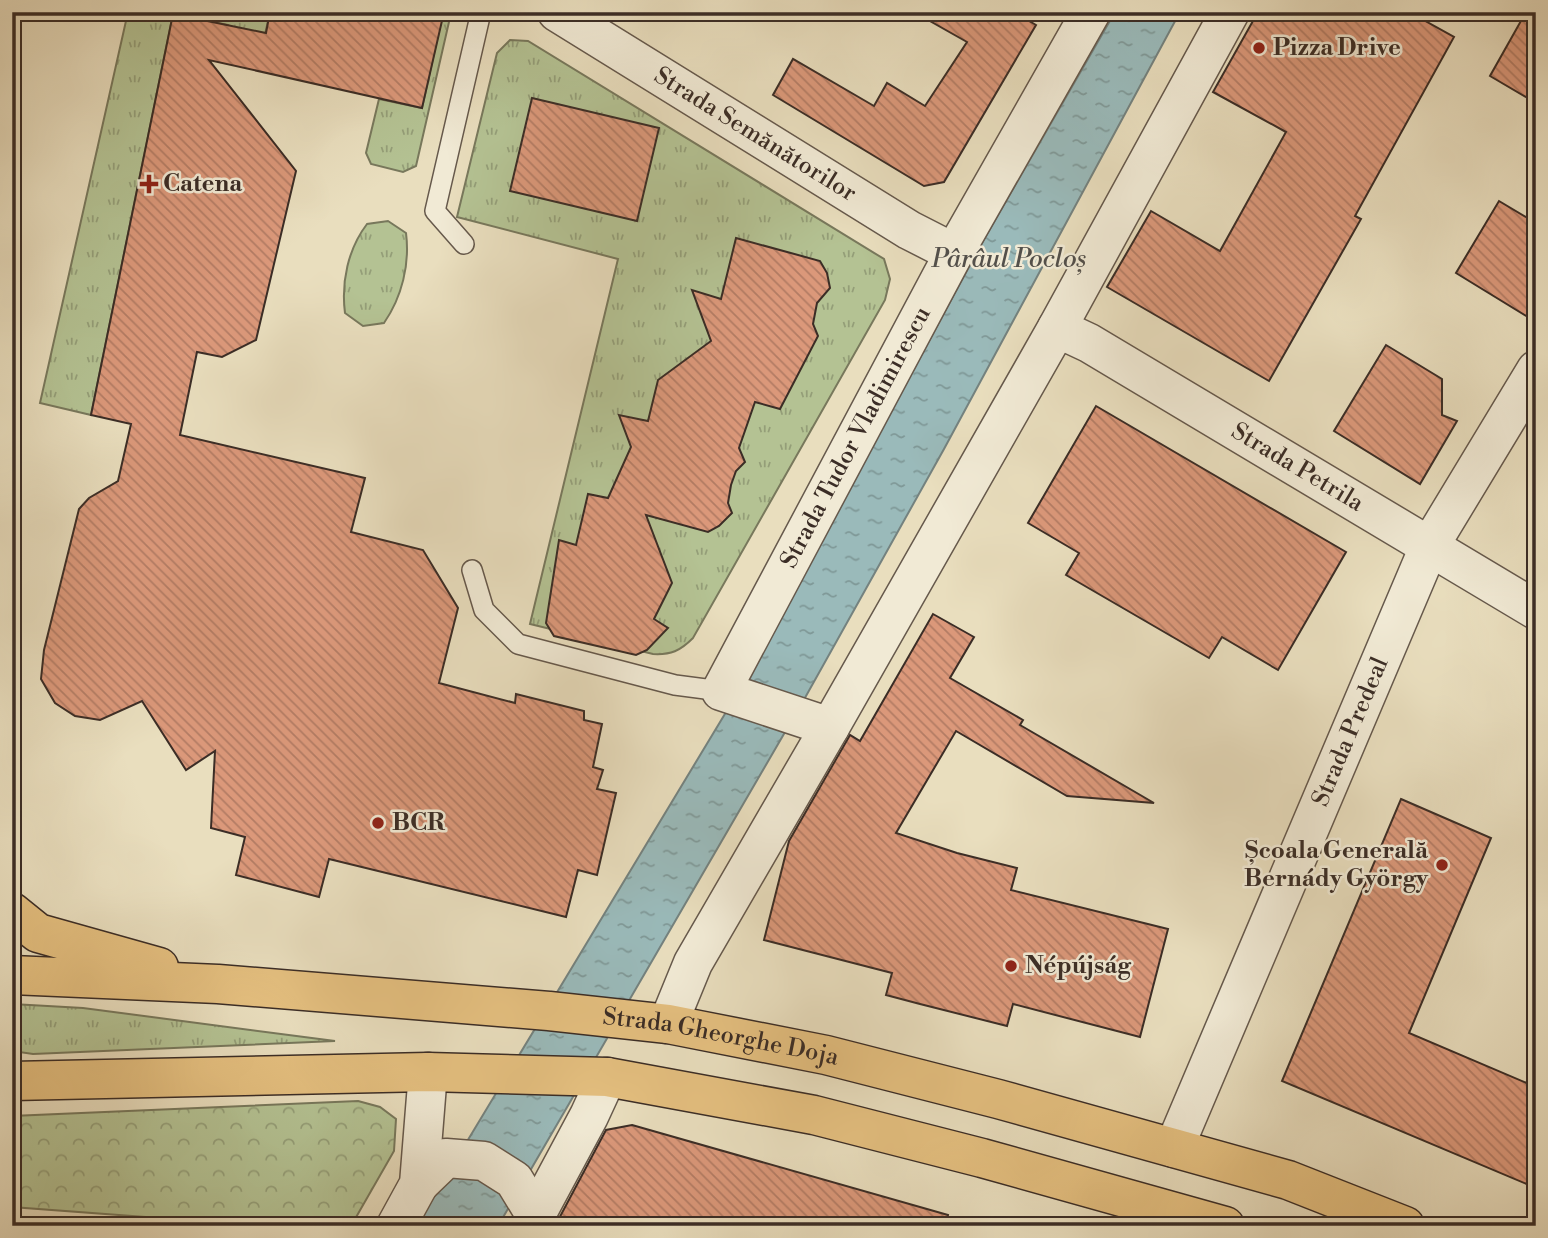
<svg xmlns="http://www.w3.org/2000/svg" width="1548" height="1238" font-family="'Libre Bodoni',serif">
	<defs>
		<pattern id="grass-tufts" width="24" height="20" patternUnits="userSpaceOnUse" patternTransform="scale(1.75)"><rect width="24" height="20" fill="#b4c293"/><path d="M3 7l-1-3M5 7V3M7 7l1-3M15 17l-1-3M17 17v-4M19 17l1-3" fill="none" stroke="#949e78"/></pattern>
		<pattern id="forest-crowns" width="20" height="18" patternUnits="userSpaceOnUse" patternTransform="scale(1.75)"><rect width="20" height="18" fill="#b4c293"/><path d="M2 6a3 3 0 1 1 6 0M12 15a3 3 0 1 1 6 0" fill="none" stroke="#949e78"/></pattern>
		<pattern id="water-ripples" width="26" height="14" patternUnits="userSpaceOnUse" patternTransform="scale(1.75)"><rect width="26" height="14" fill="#9ababa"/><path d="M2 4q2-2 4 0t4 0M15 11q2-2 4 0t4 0" fill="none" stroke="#7f9897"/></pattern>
		<pattern id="building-back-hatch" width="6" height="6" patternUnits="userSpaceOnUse" patternTransform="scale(1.75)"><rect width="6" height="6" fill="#db987a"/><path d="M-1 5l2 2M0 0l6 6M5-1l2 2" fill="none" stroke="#b37c64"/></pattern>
	</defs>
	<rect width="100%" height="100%" fill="#e9debe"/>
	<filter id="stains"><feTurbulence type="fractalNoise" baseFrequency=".00286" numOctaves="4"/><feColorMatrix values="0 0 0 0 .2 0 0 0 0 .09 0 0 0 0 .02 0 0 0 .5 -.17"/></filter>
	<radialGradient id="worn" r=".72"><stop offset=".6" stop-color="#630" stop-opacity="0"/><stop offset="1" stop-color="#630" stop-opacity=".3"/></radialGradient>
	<g fill="url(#grass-tufts)" stroke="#78785c" stroke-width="2">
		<polygon points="128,12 270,12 262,48 228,25 173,14 91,415 40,403"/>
		<polygon points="441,12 448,12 449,22 416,166 403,172 371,164 366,153 379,99 422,108 443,13"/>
		<path d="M510 40 528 41 884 259 890 279 885 300 693 638C680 651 671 655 653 654L530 624 618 259 457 217 497 53Z"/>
		<path d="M388 221 406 233C410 264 402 297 384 323L363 326 345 313C341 282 348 249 367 224Z"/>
		<polygon points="12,1004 83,1008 335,1041 33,1054 12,1051"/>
	</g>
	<polygon fill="url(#forest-crowns)" stroke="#78785c" stroke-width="2" points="358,1101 380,1107 396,1119 394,1151 351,1226 265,1226 12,1207 12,1116"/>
	<polygon fill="url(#water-ripples)" stroke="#74827f" stroke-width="2" points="1115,12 1180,12 944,449 806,696 498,1226 416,1226 746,679 983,241"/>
	<g fill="url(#building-back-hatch)" stroke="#3b2d26" stroke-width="2">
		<polygon points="270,12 444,12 422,108 209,60 296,171 256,340 222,357 197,352 180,435 365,478 351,532 423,550 458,608 439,683 515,703 516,694 584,711 584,720 602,724 593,767 603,770 597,789 616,793 597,875 578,870 566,917 329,859 319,897 236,875 245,837 211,828 215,751 186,770 142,701 100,720 75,716 55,703 41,679 44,650 79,509 89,498 118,481 131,424 91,415 173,14 266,33"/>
		<polygon points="914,12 1014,12 1036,25 944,182 924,186 773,95 793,59 874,106 887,83 925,106 967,42"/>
		<polygon points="1258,12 1409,12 1454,37 1355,216 1361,219 1269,381 1107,287 1151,211 1220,251 1286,132 1213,92"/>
		<polygon points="1526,12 1536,12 1536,103 1490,76"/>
		<polygon points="532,98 659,128 637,221 510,191"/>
		<polygon points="1499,201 1536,223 1536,322 1456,273"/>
		<polygon points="736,238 820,261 827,273 830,288 817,303 813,324 818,336 780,409 755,402 739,448 745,462 736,471 731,485 728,503 732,513 719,526 708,532 646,515 672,583 654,619 668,628 647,650 636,655 554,636 546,623 559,540 576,545 588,494 608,498 631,447 619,415 648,421 658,380 711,341 692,290 721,299"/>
		<polygon points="1386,345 1442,379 1442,415 1457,421 1420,484 1334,431"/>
		<polygon points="1096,406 1346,552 1278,670 1222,637 1209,658 1066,575 1079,553 1028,523"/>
		<polygon points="933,614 974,637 950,678 1023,720 1020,725 1154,803 1067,796 956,731 896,833 957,853 1017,868 1011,890 1168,929 1140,1037 1013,1004 1007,1026 920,1004 886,995 892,973 764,940 789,841 850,735 860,741"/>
		<polygon points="1401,799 1491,838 1409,1033 1536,1087 1536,1188 1282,1081"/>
		<polygon points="632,1125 948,1215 946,1226 555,1226 606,1130"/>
	</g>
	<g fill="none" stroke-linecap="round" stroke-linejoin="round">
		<defs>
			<g id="service">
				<polyline points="464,244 435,211 481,12"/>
				<polyline points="472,570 484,610 518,644 675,685 721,691"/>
			</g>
			<g id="minor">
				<path id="s1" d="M557 12 909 230 954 253"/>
				<path id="s2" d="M1057 328 1089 343 1536 610"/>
				<path id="s3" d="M830 727 721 691 954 253 1091 12"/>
				<polyline points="668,1024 693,963 830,727 1057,328 1230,12"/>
				<polyline points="419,1184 446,1158 484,1161 514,1180 536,1216"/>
				<polyline points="396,1226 419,1184 428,1072"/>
				<polyline points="530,1226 589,1116 607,1077"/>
			</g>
			<g id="tertiary">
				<path id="s4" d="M1174 1148 1429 547 1536 370"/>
			</g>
			<g id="primary">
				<polyline points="12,912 38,933 159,967"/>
				<path id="s5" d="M12 975 218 984 549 1011 668 1024 826 1055 998 1099 1288 1180 1405 1226"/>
				<polyline points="12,1081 428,1072 607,1077 814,1115 982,1158 1225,1226"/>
			</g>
		</defs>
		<use href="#service" stroke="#66594c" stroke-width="22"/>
		<use href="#minor" stroke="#66594c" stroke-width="41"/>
		<use href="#tertiary" stroke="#66594c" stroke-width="41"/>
		<use href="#primary" stroke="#3b2d26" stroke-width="41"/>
		<use href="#service" stroke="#f1ead5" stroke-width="19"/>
		<use href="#minor" stroke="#f1ead5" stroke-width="38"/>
		<use href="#tertiary" stroke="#f1ead5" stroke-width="38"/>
		<use href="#primary" stroke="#e4bf7f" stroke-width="38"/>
	</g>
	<g fill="#8f2418" stroke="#f1ead5" stroke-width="2.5">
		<circle cx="1259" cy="48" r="7"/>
		<path d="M145.5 173.5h7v7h7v7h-7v7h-7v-7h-7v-7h7z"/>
		<circle cx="378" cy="823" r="7"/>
		<circle cx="1442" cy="865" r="7"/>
		<circle cx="1011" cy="966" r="7"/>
	</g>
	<g text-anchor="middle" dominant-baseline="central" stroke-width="5" stroke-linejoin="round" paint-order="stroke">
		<g font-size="24" font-weight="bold" fill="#3b2d26" stroke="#f1ead5" text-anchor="start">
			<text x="1273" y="48">Pizza Drive</text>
			<text x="163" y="184">Catena</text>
			<text x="392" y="823">BCR</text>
			<text x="1428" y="851" text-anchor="end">Școala Generală<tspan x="1428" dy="28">Bernády György</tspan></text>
			<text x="1025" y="966">Népújság</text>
		</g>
		<g font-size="24" fill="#3b2d26" stroke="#f1ead5">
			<text stroke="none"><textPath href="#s1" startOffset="233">Strada Semănătorilor</textPath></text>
			<text stroke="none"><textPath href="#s3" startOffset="402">Strada Tudor Vladimirescu</textPath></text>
			<text stroke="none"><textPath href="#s2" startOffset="278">Strada Petrila</textPath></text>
			<text stroke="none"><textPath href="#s4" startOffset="452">Strada Predeal</textPath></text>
			<text stroke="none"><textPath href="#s5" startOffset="712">Strada Gheorghe Doja</textPath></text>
		</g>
		<g font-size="26" font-style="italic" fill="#53504b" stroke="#f1ead5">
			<text x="1009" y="259">Pârâul Pocloș</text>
		</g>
	</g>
	<rect width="1548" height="1238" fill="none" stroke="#e9debe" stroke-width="42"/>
	<rect x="14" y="14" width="1520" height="1210" fill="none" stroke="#3b2d26" stroke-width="3.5"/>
	<rect x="21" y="21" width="1506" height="1196" fill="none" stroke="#3b2d26" stroke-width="2"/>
	<rect width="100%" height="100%" filter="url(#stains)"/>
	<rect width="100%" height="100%" fill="url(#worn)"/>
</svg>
